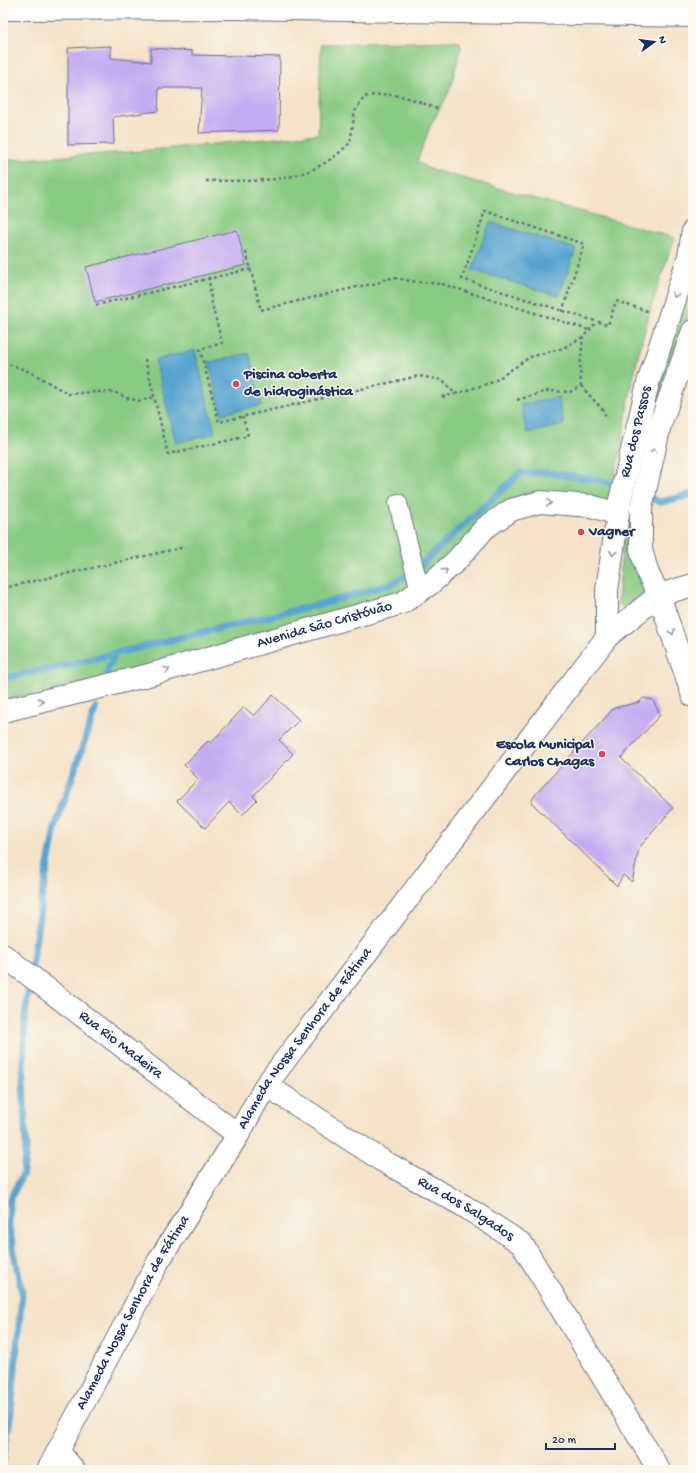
<svg xmlns="http://www.w3.org/2000/svg" width="696" height="1473" font-family="'Gochi Hand',sans-serif">
	<rect width="100%" height="100%" fill="#fbf7ec"/>
	<filter id="ink" filterUnits="userSpaceOnUse"><feTurbulence type="fractalNoise" baseFrequency=".025" numOctaves="2"/><feDisplacementMap in="SourceGraphic" scale="8" xChannelSelector="R" yChannelSelector="G"/><feConvolveMatrix kernelMatrix="1 2 1 2 8 2 1 2 1" color-interpolation-filters="sRGB"/></filter>
	<filter id="wash" filterUnits="userSpaceOnUse"><feTurbulence type="fractalNoise" baseFrequency=".012" numOctaves="4" result="noise"/><feDisplacementMap in="SourceGraphic" scale="16" xChannelSelector="R" yChannelSelector="G"/><feGaussianBlur stdDeviation="0.9" result="paint"/><feColorMatrix in="noise" values="0 0 0 0 0 0 0 0 0 0 0 0 0 0 0 0 0 1.4 0 .05"/><feComposite in="paint" operator="in"/></filter>
	<g filter="url(#wash)">
		<rect width="100%" height="100%" fill="#f5e2c8"/>
		<g fill="#89cb83" stroke="#527d70">
			<path d="M453 41 460 42 461 48 449 92 430 127 417 161 427 168 675 238C657 285 642 334 632 384 627 407 624 430 620 453 616 471 611 487 609 506 576 499 547 488 514 498 474 533 435 575 386 597L128 673 3 701V160L130 152 318 134 321 44Z"/>
			<path d="M693 252V325L638 513 651 591C640 600 632 612 618 604L625 508Z"/>
		</g>
		<g fill="#57a4d0" stroke="#396a97">
			<polygon points="490,222 576,249 559,296 472,270"/>
			<polygon points="195,350 215,433 176,443 155,360"/>
			<polygon points="249,353 262,405 222,414 209,362"/>
			<polygon points="558,397 564,425 527,433 521,405"/>
		</g>
		<g fill="none" stroke-linecap="round" stroke-linejoin="round">
			<g stroke="#57a4d0" stroke-width="7">
				<polyline points="107,672 115,653"/>
				<polyline points="3,678 46,670 329,602 391,584 413,572 520,473 547,473 601,480 661,502 693,494"/>
				<polyline points="3,1462 11,1412 22,1293 9,1227 10,1199 23,1174 26,1149 23,1078 25,1015 41,902 55,828 96,707"/>
			</g>
		</g>
		<g id="blocks">
			<g fill="#c5abf2">
				<polygon points="111,46 111,58 151,62 151,48 192,51 192,55 280,57 279,130 199,133 202,88 159,88 158,111 113,117 114,144 68,145 68,48"/>
				<polygon points="237,230 246,265 95,302 86,267"/>
				<polygon points="273,695 299,720 279,740 293,754 253,796 257,800 242,815 229,802 205,828 177,801 198,779 184,765 208,741 211,743 244,707 254,716"/>
				<polygon points="643,698 653,700 660,715 621,758 673,808 639,848 632,882 623,875 617,886 531,802 535,795 614,708 640,702"/>
			</g>
		</g>
	</g>
	<g filter="url(#ink)">
		<use href="#blocks" fill-opacity="0" stroke="#676e83" stroke-width="1"/>
		<g fill="none" stroke-linecap="round" stroke-linejoin="round">
			<defs>
				<polyline id="pedestrian" points="398,503 420,591"/>
				<g id="minor">
					<polyline points="3,9 236,8 693,16"/>
					<path id="s1" d="M3 711 145 676 402 603 430 584 456 561 485 528 511 510 540 502 591 506 618 514"/>
					<path id="s2" d="M3 955 238 1135"/>
					<path id="s3" d="M266 1085 383 1161 464 1206 522 1244 659 1470"/>
					<polyline points="58,1451 74,1470"/>
				</g>
				<g id="tertiary">
					<polyline points="693,331 660,425 641,508 641,550 648,574 659,595 693,696"/>
					<path id="s4" d="M607 637V590L620 500 648 383 689 256 693 231"/>
				</g>
				<g id="primary">
					<path id="s5" d="M48 1470 158 1262 238 1135 266 1085 607 637 659 595 693 585"/>
				</g>
			</defs>
			<use href="#pedestrian" stroke="#676e83" stroke-width="20"/>
			<use href="#minor" stroke="#676e83" stroke-width="24"/>
			<use href="#tertiary" stroke="#676e83" stroke-width="24"/>
			<use href="#primary" stroke="#676e83" stroke-width="24"/>
			<g stroke="#676e83" stroke-width="2.5" stroke-dasharray="3 3" stroke-linecap="butt">
				<path d="M206 181C247 180 292 185 328 161 336 156 343 149 350 143L355 111 364 97C393 90 413 99 440 110"/>
				<polyline points="246,252 261,310 365,285 374,285 385,279 394,278 417,282 442,284 589,330"/>
				<polyline points="209,277 211,300 222,343 200,349 219,422 418,376 443,380 455,394 493,382 530,357 563,348 583,337 597,322"/>
				<polyline points="96,305 250,269"/>
				<polyline points="562,312 584,244 485,211 462,279 608,325 616,301 647,311"/>
				<polyline points="145,359 168,454 248,436 243,417"/>
				<polyline points="3,365 13,365 34,374 68,394 93,392 114,392 127,398 140,401 154,397"/>
				<polyline points="581,386 603,410 607,419"/>
				<polyline points="442,397 455,394"/>
				<polyline points="517,400 548,391 570,392 581,386 580,368 583,337"/>
				<polyline points="3,588 185,547"/>
			</g>
			<use href="#pedestrian" stroke="#fff" stroke-width="18"/>
			<use href="#minor" stroke="#fff" stroke-width="22"/>
			<use href="#tertiary" stroke="#fff" stroke-width="22"/>
			<use href="#primary" stroke="#fff" stroke-width="22"/>
		</g>
		<defs><path id="oneway-chevron" d="M-2-3.5L2.5 0L-2 3.5" fill="none" stroke-width="1.6" stroke-linecap="round" stroke-linejoin="round"/></defs>
		<g stroke="#8d97ae">
			<use href="#oneway-chevron" transform="translate(675 295) rotate(109)"/>
			<use href="#oneway-chevron" transform="translate(654 451) rotate(-77)"/>
			<use href="#oneway-chevron" transform="translate(549 503) rotate(5)"/>
			<use href="#oneway-chevron" transform="translate(613 553) rotate(98)"/>
			<use href="#oneway-chevron" transform="translate(445 571) rotate(-42)"/>
			<use href="#oneway-chevron" transform="translate(672 632) rotate(72)"/>
			<use href="#oneway-chevron" transform="translate(167 670) rotate(-16)"/>
			<use href="#oneway-chevron" transform="translate(41 701) rotate(-14)"/>
		</g>
	</g>
	<g fill="#d1495b" stroke="#fbf7ec" stroke-width="1.5">
		<circle cx="236" cy="384" r="4"/>
		<circle cx="581" cy="532" r="4"/>
		<circle cx="602" cy="754" r="4"/>
	</g>
	<g text-anchor="middle" dominant-baseline="central" stroke-width="3" stroke-linejoin="round" paint-order="stroke">
		<g font-size="15" font-weight="bold" fill="#1b2f5e" stroke="#fbf7ec" text-anchor="start">
			<text x="244" y="375">Piscina coberta<tspan x="244" dy="17">de hidroginástica</tspan></text>
			<text x="589" y="532">Vagner</text>
			<text x="594" y="745" text-anchor="end">Escola Municipal<tspan x="594" dy="17">Carlos Chagas</tspan></text>
		</g>
		<g font-size="15" fill="#1b2f5e" stroke="#fbf7ec">
			<text stroke="none"><textPath href="#s4" startOffset="208">Rua dos Passos</textPath></text>
			<text stroke="none"><textPath href="#s1" startOffset="333">Avenida São Cristóvão</textPath></text>
			<text stroke="none"><textPath href="#s5" startOffset="503">Alameda Nossa Senhora de Fátima</textPath></text>
			<text stroke="none"><textPath href="#s2" startOffset="148">Rua Rio Madeira</textPath></text>
			<text stroke="none"><textPath href="#s3" startOffset="235">Rua dos Salgados</textPath></text>
			<text stroke="none"><textPath href="#s5" startOffset="179">Alameda Nossa Senhora de Fátima</textPath></text>
		</g>
	</g>
	<rect width="696" height="1473" fill="none" stroke="#fbf7ec" stroke-width="16"/>
	<g transform="translate(654 42) rotate(76)" stroke="#fbf7ec" stroke-width="3" paint-order="stroke">
	<path d="M0-3L7 15L0 10L-7 15Z" fill="#1b2f5e"/>
	<text y="-6" font-size="11" font-weight="bold" text-anchor="middle" fill="#1b2f5e">N</text>
	</g>
	<path d="M546 1443v6h69v-6" fill="none" stroke="#1b2f5e" stroke-width="2"/>
	<text x="552" y="1443" font-size="12" fill="#1b2f5e" stroke="#fbf7ec" stroke-width="3" paint-order="stroke">20 m</text>
</svg>
